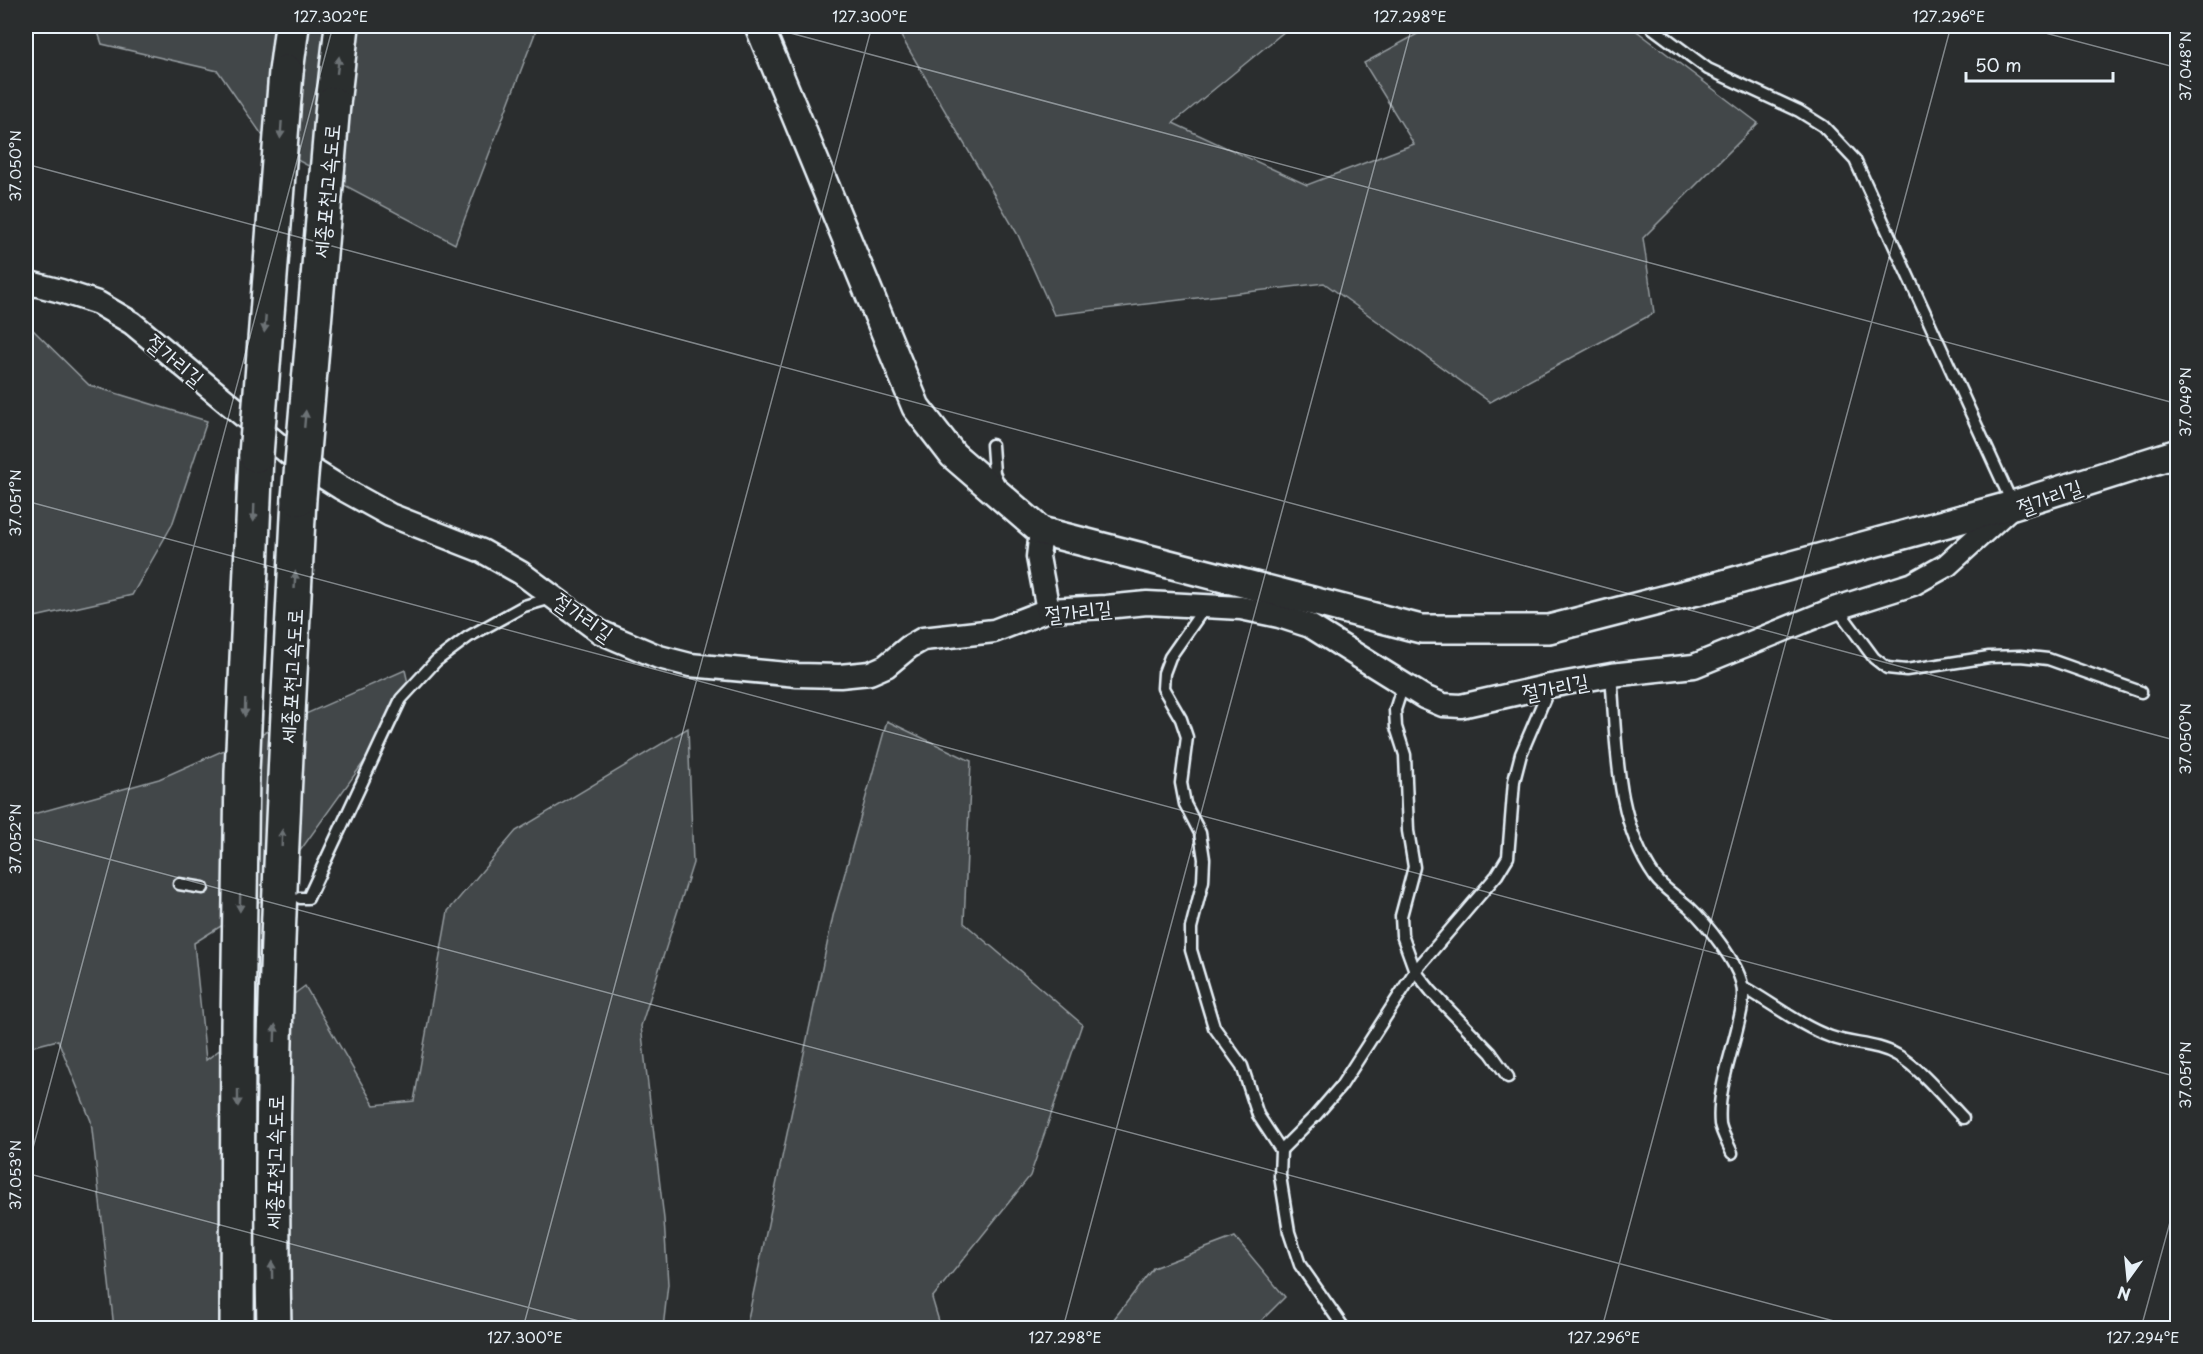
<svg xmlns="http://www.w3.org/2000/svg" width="2203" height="1354" font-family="'Playpen Sans','Poor Story',sans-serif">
	<rect width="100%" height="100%" fill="#2a2d2e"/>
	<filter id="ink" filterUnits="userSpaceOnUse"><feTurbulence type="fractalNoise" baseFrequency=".0167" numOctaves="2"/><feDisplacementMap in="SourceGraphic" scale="12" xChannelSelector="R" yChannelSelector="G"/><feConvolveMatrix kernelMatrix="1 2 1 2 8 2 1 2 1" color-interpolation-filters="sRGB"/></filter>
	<g filter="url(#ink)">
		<g fill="#424648" stroke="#959ca0" stroke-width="1.5">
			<polygon points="96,26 536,26 537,28 455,244 269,145 218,71 102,44"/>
			<polygon points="895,26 1291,26 1173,123 1307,185 1414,144 1364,63 1432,26 1630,26 1758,123 1643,238 1654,313 1490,402 1324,283 1054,315 1018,235"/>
			<polygon points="26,323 89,385 207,421 172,525 132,595 26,619"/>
			<polygon points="405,670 411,696 267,897 194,943 206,1060 305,986 374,1105 414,1101 448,911 516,831 688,728 693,863 641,1026 664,1219 668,1284 663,1328 114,1328 91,1121 58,1040 26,1048 26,816 159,779"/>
			<polygon points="887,721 971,761 964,923 1082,1024 1030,1176 932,1298 941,1328 746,1328 833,916"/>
			<polygon points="1235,1237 1285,1297 1254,1328 1107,1328 1153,1268"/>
		</g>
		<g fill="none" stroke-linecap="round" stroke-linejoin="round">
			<defs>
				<g id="service">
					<polyline points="1650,26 1708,69 1799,111 1823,126 1855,160 2013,505"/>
					<polyline points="992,445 994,473 999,484"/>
					<polyline points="1205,607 1170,657 1164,673 1163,688 1181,719 1187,737 1181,783 1185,804 1200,833 1204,859 1203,881 1191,928 1191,950 1214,1027 1242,1066 1258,1115 1281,1150 1280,1176 1289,1232 1300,1265 1344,1328"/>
					<polyline points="1837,608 1874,658 1887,668 1906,670 1989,657 2020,656 2048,659 2141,692"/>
					<path d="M1611 675C1617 743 1614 819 1655 877 1663 889 1678 897 1689 907 1706 923 1738 963 1742 985 1745 998 1741 1012 1738 1025 1731 1056 1717 1092 1720 1124 1722 1133 1728 1144 1732 1153"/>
					<polyline points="1403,685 1395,710 1396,727 1405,755 1408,831 1414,867 1401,916 1402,935 1415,971 1431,991 1491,1053 1508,1077"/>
					<polyline points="179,884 203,888"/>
					<polyline points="300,898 308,898 401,699 436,661 468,637 524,606 552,598"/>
					<path d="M1743 987C1772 1003 1800 1026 1831 1037 1852 1045 1877 1043 1897 1055 1919 1067 1945 1099 1963 1118"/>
					<polyline points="1281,1150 1316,1115 1341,1086 1415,971 1497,875 1508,857 1514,781 1521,754 1550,686"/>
				</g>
				<g id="minor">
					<polyline points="26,282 61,291 98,303 132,323 298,461 341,488 390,515 482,551 521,573 600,632 659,657 690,665 797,675 840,676 870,673 886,666 909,647 923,639 994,631 1048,610 1106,607 1147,603 1241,608 1279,616 1310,626 1424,697 1443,705 1461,706 1550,686 1611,675 1694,666 1837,608 1913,584 1947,565 2013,505"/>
					<polyline points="1041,531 1038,557 1048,610"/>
				</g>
				<polyline id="tertiary" points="759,26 916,407 953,455 1041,531 1421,629 1549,629 1709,588 2013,505 2178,453"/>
				<g id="motorway">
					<polyline points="286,72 292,26"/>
					<polyline points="333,104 342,26"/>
					<polyline points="237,1328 238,1025 242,772 256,455"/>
					<path d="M274 1328C268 1052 285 775 299 498"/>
				</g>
			</defs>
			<use href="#service" stroke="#e8f1f8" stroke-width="15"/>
			<use href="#minor" stroke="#e8f1f8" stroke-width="27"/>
			<use href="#tertiary" stroke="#e8f1f8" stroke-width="32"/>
			<use href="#motorway" stroke="#e8f1f8" stroke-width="38"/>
			<use href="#service" stroke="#2a2d2e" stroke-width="10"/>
			<use href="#minor" stroke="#2a2d2e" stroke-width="22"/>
			<use href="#tertiary" stroke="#2a2d2e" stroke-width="27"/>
			<use href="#motorway" stroke="#2a2d2e" stroke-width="33"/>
			<defs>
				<g id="motorway-bridge">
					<polyline points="256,455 286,72"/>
					<polyline points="299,498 333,104"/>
				</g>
			</defs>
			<use href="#motorway-bridge" stroke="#e8f1f8" stroke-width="38" stroke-linecap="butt"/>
			<use href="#motorway-bridge" stroke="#2a2d2e" stroke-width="33"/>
		</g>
		<defs><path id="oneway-solid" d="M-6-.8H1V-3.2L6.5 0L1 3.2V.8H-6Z" transform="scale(1.5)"/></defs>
		<g fill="#6c7275">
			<use href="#oneway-solid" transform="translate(338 65) rotate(-83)"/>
			<use href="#oneway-solid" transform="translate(281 130) rotate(94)"/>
			<use href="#oneway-solid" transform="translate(265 324) rotate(95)"/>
			<use href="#oneway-solid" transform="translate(305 419) rotate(-85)"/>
			<use href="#oneway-solid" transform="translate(254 513) rotate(92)"/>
			<use href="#oneway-solid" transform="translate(295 580) rotate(-87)"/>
			<use href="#oneway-solid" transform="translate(245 708) rotate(92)"/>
			<use href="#oneway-solid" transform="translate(282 838) rotate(-88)"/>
			<use href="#oneway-solid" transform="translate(240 903) rotate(91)"/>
			<use href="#oneway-solid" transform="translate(275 1033) rotate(-88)"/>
			<use href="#oneway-solid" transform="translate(238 1098) rotate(90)"/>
			<use href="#oneway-solid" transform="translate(272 1270) rotate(-91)"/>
		</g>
	</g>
	<path fill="none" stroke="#e8f1f8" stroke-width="1.5" stroke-opacity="0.45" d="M764 26 2178 404M2019 26 2178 68M26 164 2178 741M26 501 2178 1077M26 837 1860 1328M26 1173 605 1328M26 1174 333 26M523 1328 872 26M1063 1328 1412 26M1602 1328 1951 26M2141 1328 2178 1193"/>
	<g text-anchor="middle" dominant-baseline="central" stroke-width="5" stroke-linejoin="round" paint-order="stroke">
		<g font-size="21" fill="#e8f1f8" stroke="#2a2d2e">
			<text transform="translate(325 191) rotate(-85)">세종포천고속도로</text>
			<text transform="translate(176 359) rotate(40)">절가리길</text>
			<text transform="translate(2049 496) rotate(-20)">절가리길</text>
			<text transform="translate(1078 610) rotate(-6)">절가리길</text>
			<text transform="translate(584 616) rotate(35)">절가리길</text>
			<text transform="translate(290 676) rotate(-87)">세종포천고속도로</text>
			<text transform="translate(1555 686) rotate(-11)">절가리길</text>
			<text transform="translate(273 1162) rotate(-89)">세종포천고속도로</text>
		</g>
	</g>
	<rect width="2203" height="1354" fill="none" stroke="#2a2d2e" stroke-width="66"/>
	<g transform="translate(2128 1279) rotate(195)" stroke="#2a2d2e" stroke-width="4.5" paint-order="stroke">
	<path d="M0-4.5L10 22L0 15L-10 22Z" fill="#e8f1f8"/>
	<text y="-9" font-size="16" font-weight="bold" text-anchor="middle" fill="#e8f1f8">N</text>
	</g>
	<path d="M1966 72v9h147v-9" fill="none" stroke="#e8f1f8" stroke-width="3"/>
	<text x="1975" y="72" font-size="18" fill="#e8f1f8" stroke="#2a2d2e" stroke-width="4.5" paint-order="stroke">50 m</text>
	<rect x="33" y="33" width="2137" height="1288" fill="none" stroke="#e8f1f8" stroke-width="2"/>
	<g font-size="15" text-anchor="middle" fill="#e8f1f8">
		<text x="331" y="22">127.302°E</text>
		<text x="870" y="22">127.300°E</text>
		<text x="1410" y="22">127.298°E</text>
		<text x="1949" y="22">127.296°E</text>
		<text transform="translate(2186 66) rotate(-90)" y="5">37.048°N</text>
		<text transform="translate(16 166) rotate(-90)" y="5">37.050°N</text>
		<text transform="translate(2186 402) rotate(-90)" y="5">37.049°N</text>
		<text transform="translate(16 503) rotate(-90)" y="5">37.051°N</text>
		<text transform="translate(2186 739) rotate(-90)" y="5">37.050°N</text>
		<text transform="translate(16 839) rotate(-90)" y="5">37.052°N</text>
		<text transform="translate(2186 1075) rotate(-90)" y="5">37.051°N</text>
		<text transform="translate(16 1175) rotate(-90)" y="5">37.053°N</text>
		<text x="525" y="1343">127.300°E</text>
		<text x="1065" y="1343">127.298°E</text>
		<text x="1604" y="1343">127.296°E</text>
		<text x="2143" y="1343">127.294°E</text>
	</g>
</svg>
